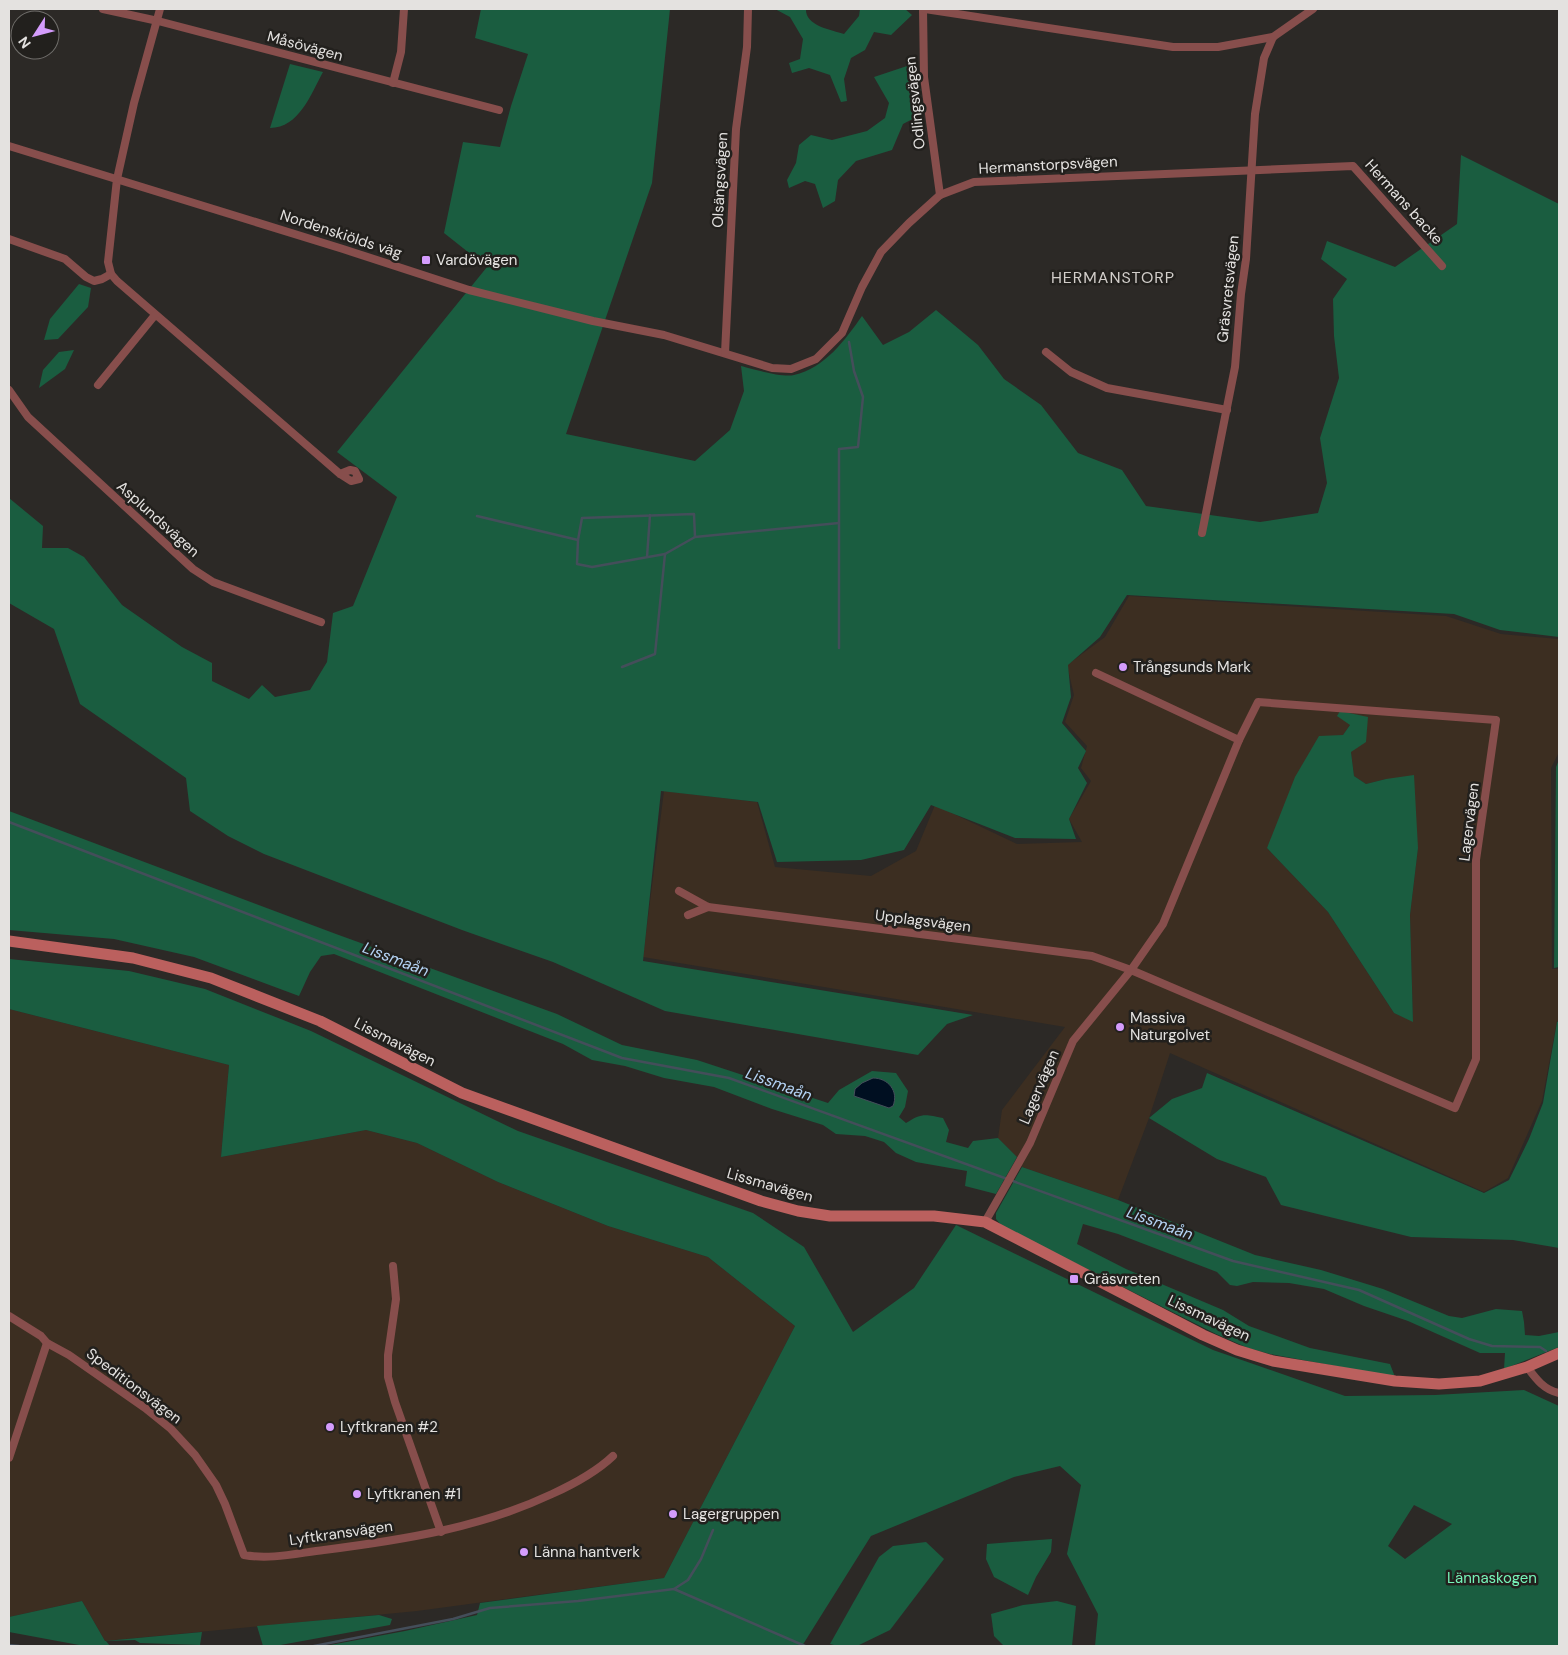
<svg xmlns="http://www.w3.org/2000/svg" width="1568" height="1655" font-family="'DM Sans',sans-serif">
	<rect width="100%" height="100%" fill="#2c2926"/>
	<g fill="#3c2e21" fill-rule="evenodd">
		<path d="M1129 596 1446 616 1501 634 1559 639V752L1551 768 1552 969H1559V1020L1557 1021 1542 1101 1508 1178 1484 1192 1170 1053 1149 1118 1118 1200 1022 1167 1017 1157 998 1138 1002 1110 1065 1027 643 957 664 791 757 802 775 867 871 876 916 851 935 805 1017 844 1082 842 1069 819 1091 781 1081 768 1087 746 1065 722 1074 695 1067 665 1105 637ZM1340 711 1368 718 1351 752 1354 776 1366 784 1386 779 1418 848 1410 915 1413 1021 1394 1013 1328 912 1267 848 1350 725Z"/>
		<polygon points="9,1009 229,1065 221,1157 366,1130 417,1143 498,1182 608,1226 708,1257 795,1326 664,1578 417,1611 105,1641 82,1601 9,1617"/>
	</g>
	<g fill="#1a5d40" fill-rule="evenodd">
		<path d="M481 9H670L652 183 566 434 695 461 730 430 744 391 741 366C753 369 783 378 794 375 825 368 845 340 862 316L883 345 909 332 936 310 978 345 1004 379 1041 405 1078 453 1122 470 1146 506 1260 522 1318 513 1327 483 1320 438 1339 378 1334 336 1333 299 1347 279 1321 259 1327 241 1395 267 1457 224 1461 155 1559 204V637L1500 630 1454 614 1127 595 1100 637 1068 665 1071 697 1062 723 1086 751 1078 768 1087 783 1069 819 1076 839 1015 838 931 805 904 850 861 860 777 862 758 802 661 791 643 961 973 1015 947 1024 918 1055 665 1011 553 962 462 930 264 854 228 836 190 811 186 778 80 704 54 629 9 603V498L43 526 42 548H68L84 557 122 605 182 647 212 663V681L249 699 262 685 275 697 310 690 327 662 333 613 353 606 397 497 337 452 487 267 444 233 463 142 500 147 511 106 528 54 475 38Z"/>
		<path d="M775 9H806C805 26 832 30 844 34L859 16 860 9H905L912 15 891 35 874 32 865 50 851 58 844 79 847 101 841 102 830 75 809 68 792 73 789 63 800 59 803 39 790 17Z"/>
		<path d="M290 64 323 72C311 94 299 128 270 128Z"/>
		<polygon points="910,65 919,73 922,114 903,124 892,150 856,161 838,180 835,201 823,208 815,184 805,181 789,188 787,180 796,163 799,145 811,135 832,140 867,131 885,118 889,103 874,77"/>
		<polygon points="79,284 91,288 88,307 58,339 44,340 50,319"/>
		<polygon points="74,350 65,369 39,388 43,370 59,352"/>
		<polygon points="1340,711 1368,717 1366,742 1351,752 1354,776 1366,784 1386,779 1414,775 1418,848 1410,915 1413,1022 1394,1013 1328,912 1267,848 1295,777 1319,736 1343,735 1350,725 1337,716"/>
		<polygon points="1559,760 1559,967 1554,968 1556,767"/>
		<path d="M9 811 336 934 557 1014 622 1045 697 1060 828 1103 839 1090 872 1071 896 1073 908 1091 905 1107 899 1117 906 1123C921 1113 925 1114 943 1118L949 1130 946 1142 968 1148 973 1141 998 1138 1017 1157 996 1194 965 1186 967 1171 916 1162 896 1153 884 1142 865 1136 836 1134 823 1125 772 1109 714 1087 664 1078 625 1066 592 1060 563 1044 334 954 321 956 310 972 299 996 194 957 114 939 9 930Z"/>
		<path d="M9 959 129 971 205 989 311 1031 518 1131 753 1213 804 1247 853 1332 914 1288 956 1225 1213 1350 1345 1396 1435 1395 1524 1390 1559 1406V1646H1095L1098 1614 1067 1554 1081 1485 1060 1466 1014 1477 871 1536 802 1646H325L405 1631 477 1615 480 1603 664 1578 795 1326 708 1257 608 1226 498 1182 417 1143 366 1130 221 1157 229 1065 9 1009ZM1414 1505 1452 1524 1405 1559 1388 1546Z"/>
		<polygon points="1559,1021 1559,1248 1513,1240 1411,1237 1281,1205 1266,1177 1217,1159 1149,1118 1172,1099 1202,1088 1207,1073 1484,1193 1509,1180 1529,1139 1543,1103 1557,1022"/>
		<polygon points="1022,1167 1118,1200 1255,1255 1321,1270 1383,1289 1449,1316 1462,1318 1496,1309 1522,1311 1524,1322 1525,1335 1539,1336 1559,1332 1559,1347 1504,1369 1505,1353 1480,1353 1408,1321 1364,1306 1324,1289 1289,1283 1253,1282 1237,1286 1230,1285 1217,1272 1118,1234 1083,1224 1077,1244 1126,1269 1223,1310 1249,1326 1310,1348 1390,1364 1395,1377 1270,1354 1248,1348 1216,1334 1002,1226 996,1219 996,1213"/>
		<polygon points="1052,1539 1051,1552 1036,1577 1028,1595 994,1577 986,1559 987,1544"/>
		<polygon points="926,1542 944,1559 890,1630 857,1646 838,1646 830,1644 879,1557 893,1546"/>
		<polygon points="82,1601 105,1641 202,1632 200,1645 140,1643 135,1640 106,1641 110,1646 79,1645 9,1632 9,1617"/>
		<polygon points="1057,1601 1076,1606 1072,1646 1004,1646 994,1636 991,1614 1023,1605"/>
		<polygon points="379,1615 392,1619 390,1625 275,1646 263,1646 257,1626"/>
	</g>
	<path fill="#000f21" stroke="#444e5a" d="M873 1078C888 1078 899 1091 893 1106L889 1108 854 1096 855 1089 862 1083Z"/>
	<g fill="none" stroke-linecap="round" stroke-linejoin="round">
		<g stroke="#444e5a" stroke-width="2.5">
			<polyline points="477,516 578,540 582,518 694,514 695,537"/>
			<polyline points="578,540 577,564 592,567 665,554 695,537 839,523"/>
			<polyline points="647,557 650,515"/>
			<polyline points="839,648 839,449 858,447 863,397 854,371 849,342"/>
			<polyline points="622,667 655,654 665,554"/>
			<polyline points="9,822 622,1058 729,1078 1233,1261 1359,1290 1469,1339 1492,1346 1540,1347 1546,1351"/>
			<polyline points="713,1530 701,1559 688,1580 674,1589 805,1646"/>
			<polyline points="9,1645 19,1646"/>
			<polyline points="314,1646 453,1619 490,1608 578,1601 674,1589"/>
		</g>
		<g stroke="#874e4c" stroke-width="8">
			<polyline points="103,9 158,21 499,110"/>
			<polyline points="160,9 134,103 117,179 108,262 111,274 117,281 340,474 351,481 359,479 355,471 350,470 340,474"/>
			<polyline points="923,9 924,77 940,195"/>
			<polyline points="925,9 1173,47 1218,47 1273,37"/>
			<polyline points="393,83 401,52 404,9"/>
			<polyline points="9,146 343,249 469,290 593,321 664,335 772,368 791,369 816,359 842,333 862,287 881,252 909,223 940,195 974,182 1353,166 1442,266"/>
			<polyline points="9,239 65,259 86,277 94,281 102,279 111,274"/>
			<polyline points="1046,352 1071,372 1107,388 1227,410"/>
			<polyline points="725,353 736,129 747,47 748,9"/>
			<polyline points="98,385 155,315"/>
			<polyline points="9,390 28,417 193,569 213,582 321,622"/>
			<polyline points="1202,533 1235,367 1241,294 1246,259 1255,114 1264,58 1273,37 1313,9"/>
			<polyline points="1096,673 1239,740"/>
			<polyline points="679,891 708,907 1092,956 1131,970 1455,1108 1476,1059 1476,860 1496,720 1258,702 1239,740 1163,924 1131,970 1073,1041 1030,1143 985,1222"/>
			<polyline points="688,915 708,907"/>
			<polyline points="393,1266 396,1299 388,1355 388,1377 395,1402 441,1532"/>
			<path d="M9 1316 41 1336 47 1343 69 1355 145 1408 171 1429 195 1455 216 1485 225 1504 244 1555C270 1560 298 1553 324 1550 402 1540 480 1528 552 1494 574 1484 595 1473 613 1456"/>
			<path d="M1527 1367C1536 1379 1544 1390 1559 1393"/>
			<polyline points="9,1458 47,1343"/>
		</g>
		<polyline stroke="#bb605e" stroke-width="11" points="9,941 133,958 211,978 320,1021 462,1093 761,1201 798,1211 830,1216 934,1216 985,1222 1203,1335 1237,1350 1273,1361 1395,1381 1439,1384 1480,1381 1527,1367 1559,1353"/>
	</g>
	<g fill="#d49cfc" stroke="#22201d" stroke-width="2">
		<rect x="421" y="255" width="10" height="10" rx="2.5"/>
		<circle cx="1123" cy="667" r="5"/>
		<circle cx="1120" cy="1027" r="5"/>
		<rect x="1069" y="1274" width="10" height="10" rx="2.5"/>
		<circle cx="330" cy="1427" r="5"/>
		<circle cx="357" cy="1494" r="5"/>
		<circle cx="673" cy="1514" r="5"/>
		<circle cx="524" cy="1552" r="5"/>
	</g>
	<g text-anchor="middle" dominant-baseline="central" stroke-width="5" stroke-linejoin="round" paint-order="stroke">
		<g font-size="15" fill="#e4e2e0" stroke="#22201d">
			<text transform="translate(305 46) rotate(15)">Måsövägen</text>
			<text transform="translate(915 103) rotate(-96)">Odlingsvägen</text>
			<text transform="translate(1048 165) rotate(-3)">Hermanstorpsvägen</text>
			<text transform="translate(720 180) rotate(-87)">Olsängsvägen</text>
			<text transform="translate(1404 202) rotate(48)">Hermans backe</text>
			<text transform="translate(341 234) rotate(18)">Nordenskiölds väg</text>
			<text transform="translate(1228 289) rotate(-84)">Gräsvretsvägen</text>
			<text transform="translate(158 519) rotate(42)">Asplundsvägen</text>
			<text transform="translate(1469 822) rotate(-83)">Lagervägen</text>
			<text transform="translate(923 921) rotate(7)">Upplagsvägen</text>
			<text transform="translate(395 1042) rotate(27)">Lissmavägen</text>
			<text transform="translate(1039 1087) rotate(-67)">Lagervägen</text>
			<text transform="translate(770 1185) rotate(16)">Lissmavägen</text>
			<text transform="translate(1209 1318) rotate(25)">Lissmavägen</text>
			<text transform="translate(134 1386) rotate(37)">Speditionsvägen</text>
			<text transform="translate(341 1533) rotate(-8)">Lyftkransvägen</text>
		</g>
		<g font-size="15" fill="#e4e2e0" stroke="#22201d" text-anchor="start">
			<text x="436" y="260">Vardövägen</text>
			<text x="1133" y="667">Trångsunds Mark</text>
			<text x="1130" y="1018">Massiva<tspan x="1130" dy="17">Naturgolvet</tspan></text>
			<text x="1084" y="1279">Gräsvreten</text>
			<text x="340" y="1427">Lyftkranen #2</text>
			<text x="367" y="1494">Lyftkranen #1</text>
			<text x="683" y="1514">Lagergruppen</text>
			<text x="534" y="1552">Länna hantverk</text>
		</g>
		<g font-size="15" fill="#77f5b9" stroke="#22201d">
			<text x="1492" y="1578">Lännaskogen</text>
		</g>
		<g font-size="16" letter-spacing="1" fill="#d2ceca" stroke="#22201d">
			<text x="1113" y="277">HERMANSTORP</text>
		</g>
		<g font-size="16" font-style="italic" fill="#b3d2f3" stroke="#22201d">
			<text transform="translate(396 959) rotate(21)">Lissmaån</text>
			<text transform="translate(779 1084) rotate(20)">Lissmaån</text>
			<text transform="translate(1160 1223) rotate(20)">Lissmaån</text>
		</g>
	</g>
	<rect width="1568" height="1655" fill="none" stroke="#e4e2e0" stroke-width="20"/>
	<g transform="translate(35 35) rotate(234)"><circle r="24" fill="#22201d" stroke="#706e6b"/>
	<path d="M0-4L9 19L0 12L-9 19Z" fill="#d49cfc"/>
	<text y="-8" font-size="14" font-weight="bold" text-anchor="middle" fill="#e4e2e0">N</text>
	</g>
</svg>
